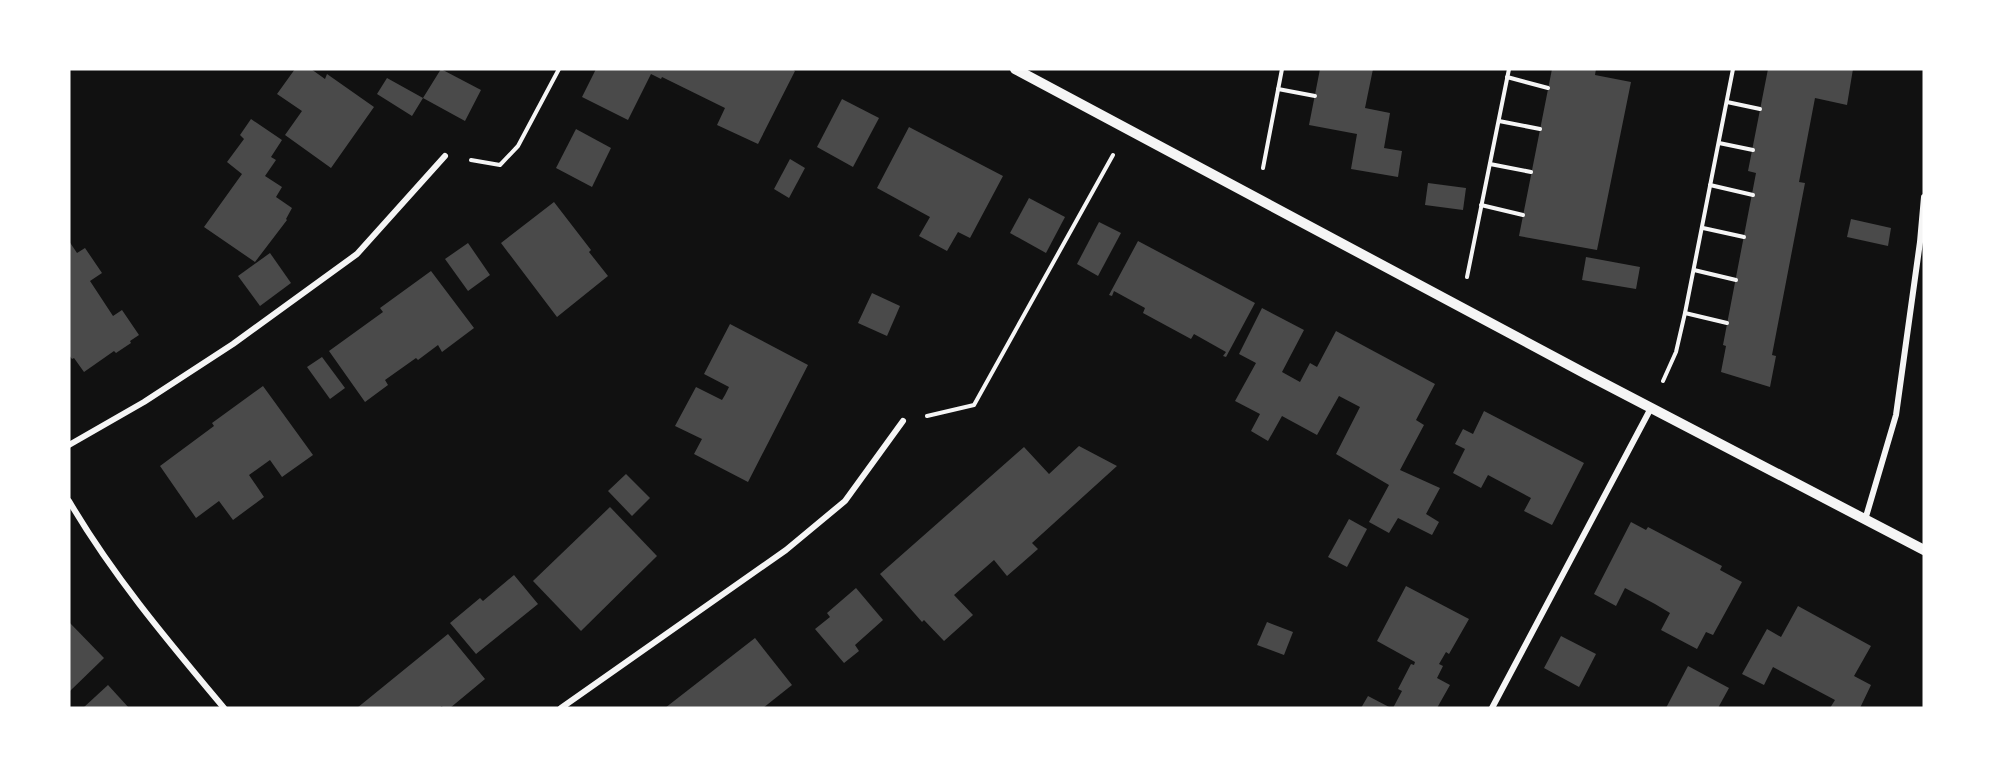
<svg xmlns="http://www.w3.org/2000/svg" width="1993" height="777" font-family="'PT Sans Narrow',sans-serif">
	<rect width="100%" height="100%" fill="#111"/>
	<g fill="#4a4a4a">
		<polygon points="295,69 311,69 325,79 327,74 374,107 331,168 285,135 302,111 277,94"/>
		<polygon points="441,69 481,90 465,121 423,98 412,116 377,94 387,78 423,98"/>
		<polygon points="596,69 792,69 795,71 758,144 717,125 725,108 662,77 661,79 651,74 628,120 582,97"/>
		<polygon points="1320,69 1373,69 1365,108 1390,113 1384,148 1402,151 1398,177 1351,169 1357,134 1309,125"/>
		<polygon points="1552,69 1596,69 1595,75 1631,82 1597,250 1519,236"/>
		<polygon points="1768,69 1853,69 1847,105 1815,98 1799,182 1805,183 1772,355 1776,356 1770,387 1721,372 1726,346 1723,345 1756,173 1748,171"/>
		<polygon points="842,99 879,118 853,167 817,147"/>
		<polygon points="251,119 282,140 271,157 276,160 265,176 282,187 276,197 292,208 286,219 287,220 255,262 204,227 242,174 227,162 244,139 240,135"/>
		<polygon points="909,127 1003,176 970,238 958,232 947,251 919,236 930,217 877,188"/>
		<polygon points="576,129 611,148 592,187 556,168"/>
		<polygon points="790,159 805,168 789,198 774,189"/>
		<polygon points="1428,183 1466,188 1463,210 1425,205"/>
		<polygon points="1029,198 1065,217 1046,253 1010,233"/>
		<polygon points="554,202 591,250 589,252 608,276 557,317 501,243"/>
		<polygon points="1851,219 1891,228 1888,246 1847,237"/>
		<polygon points="1099,222 1121,233 1098,276 1077,264"/>
		<polygon points="69,241 77,253 85,248 102,273 90,281 113,316 122,310 139,335 130,341 131,343 116,353 114,351 84,372 74,358 72,359 69,355"/>
		<polygon points="1138,241 1255,303 1226,357 1223,356 1226,352 1194,334 1191,339 1143,313 1145,308 1114,291 1112,296 1109,295"/>
		<polygon points="468,243 490,275 468,291 445,259"/>
		<polygon points="270,253 291,283 260,306 238,276"/>
		<polygon points="1586,257 1640,267 1636,289 1582,280"/>
		<polygon points="431,271 474,328 442,352 438,345 418,360 416,358 385,380 388,385 365,402 329,351 383,312 380,308"/>
		<polygon points="872,293 900,306 887,336 858,323"/>
		<polygon points="1262,308 1304,330 1282,372 1300,382 1310,363 1317,367 1336,331 1435,384 1416,420 1424,425 1400,470 1440,488 1426,514 1439,522 1432,535 1398,518 1389,533 1369,522 1389,485 1336,454 1360,407 1339,396 1317,435 1282,416 1268,441 1251,431 1260,414 1235,401 1256,363 1239,354"/>
		<polygon points="730,324 808,365 748,482 694,454 702,439 675,426 696,387 722,400 725,395 729,387 704,374"/>
		<polygon points="322,357 345,388 330,399 307,367"/>
		<polygon points="263,386 313,455 282,477 270,460 249,475 264,497 233,520 219,501 196,518 160,466 214,426 212,423"/>
		<polygon points="1484,411 1584,463 1552,525 1524,511 1531,498 1488,475 1481,488 1453,473 1465,449 1455,444 1463,429 1473,434"/>
		<polygon points="1079,446 1117,466 1032,543 1038,549 1007,576 994,560 954,595 973,615 944,641 924,620 922,622 880,574 1024,447 1049,474"/>
		<polygon points="626,474 650,498 632,516 608,491"/>
		<polygon points="610,507 657,556 581,631 533,581"/>
		<polygon points="1349,519 1367,529 1347,567 1328,557"/>
		<polygon points="1631,522 1646,530 1648,527 1722,566 1720,570 1742,582 1713,635 1706,632 1697,649 1661,630 1670,613 1655,604 1625,588 1616,606 1594,594"/>
		<polygon points="514,575 538,604 476,654 450,623 480,598 483,601"/>
		<polygon points="1406,586 1469,619 1449,654 1446,652 1439,664 1443,666 1437,678 1450,685 1437,708 1393,708 1402,691 1398,689 1411,664 1414,665 1415,662 1377,641"/>
		<polygon points="856,588 883,620 855,645 859,651 844,663 815,629 830,617 827,613"/>
		<polygon points="1798,606 1871,646 1854,676 1871,685 1860,708 1830,708 1835,700 1773,667 1764,685 1742,674 1767,629 1781,637"/>
		<polygon points="69,622 104,658 69,692"/>
		<polygon points="1267,622 1293,632 1284,655 1257,645"/>
		<polygon points="448,634 485,679 450,708 443,708 442,706 439,708 357,708"/>
		<polygon points="1561,636 1596,654 1579,687 1544,668"/>
		<polygon points="755,638 792,685 763,708 665,708"/>
		<polygon points="1688,666 1729,688 1718,708 1666,708"/>
		<polygon points="108,685 129,708 83,708"/>
		<polygon points="1368,696 1391,708 1361,708"/>
	</g>
	<g fill="none" stroke-linecap="round" stroke-linejoin="round">
		<g stroke="#f5f5f5" stroke-width="4">
			<polyline points="1507,77 1548,88"/>
			<polyline points="1278,89 1315,96"/>
			<polyline points="1727,102 1760,109"/>
			<polyline points="1499,121 1540,129"/>
			<polyline points="1719,143 1753,150"/>
			<polyline points="471,160 500,165 518,146 559,69"/>
			<polyline points="1490,164 1531,172"/>
			<polyline points="1263,168 1282,69"/>
			<polyline points="1710,185 1753,195"/>
			<polyline points="1481,205 1523,215"/>
			<polyline points="1703,228 1744,237"/>
			<polyline points="1694,270 1736,280"/>
			<polyline points="1467,277 1509,69"/>
			<polyline points="1685,313 1727,323"/>
			<polyline points="1663,381 1676,352 1685,313 1733,69"/>
			<polyline points="927,416 974,405 1113,155"/>
		</g>
		<g stroke="#f5f5f5" stroke-width="6">
			<polyline points="69,445 144,402 233,344 357,254 445,156"/>
			<path d="M69 501C113 576 168 641 224 708"/>
			<polyline points="1865,520 1896,415 1920,242 1924,197"/>
			<polyline points="561,708 786,550 845,501 903,421"/>
			<polyline points="1492,708 1651,408"/>
		</g>
		<polyline stroke="#f5f5f5" stroke-width="10" points="1015,69 1586,374 1924,550"/>
	</g>
	<rect width="1993" height="777" fill="none" stroke="#ffffff" stroke-width="141"/>
</svg>
